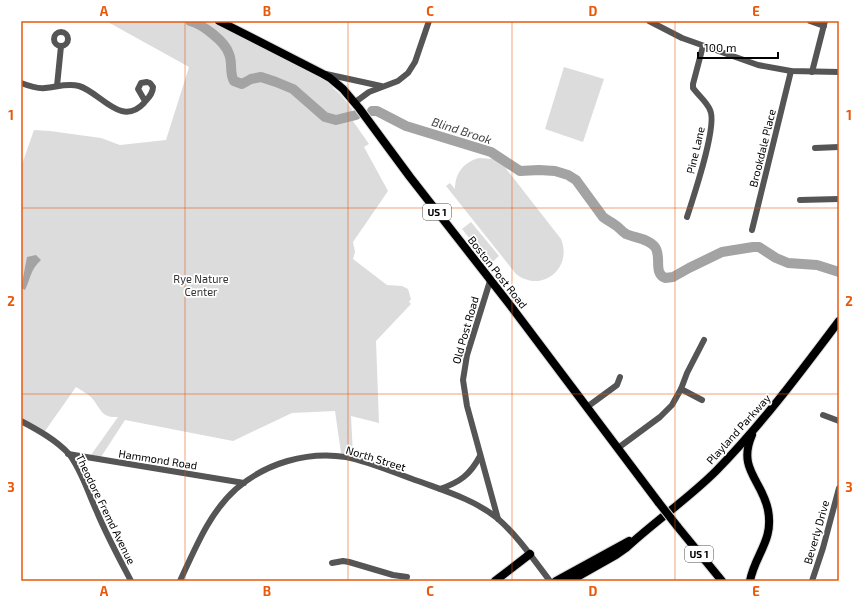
<svg xmlns="http://www.w3.org/2000/svg" width="860" height="602" font-family="'Exo 2',sans-serif">
	<rect width="100%" height="100%" fill="#fff"/>
	<g fill="#dcdcdc">
		<path d="M106 21H209L314 72 333 85V88L340 94 352 109 351 113 348 114 369 144 364 147 388 191 353 242 355 252 353 259 387 285 402 286 408 289 411 299 409 302 411 304 376 341 379 423 351 416 353 455 341 453 335 411 292 413 233 441 125 420 101 457 91 455 118 417C101 418 101 409 92 398 88 394 81 390 76 387L45 431 21 418V167L34 130 50 131 101 138 120 145 166 140 189 67Z"/>
		<polygon points="564,67 604,79 583,142 545,129"/>
		<path d="M479 158 493 159 504 166 561 239C573 268 542 294 516 274L446 186 450 183 455 189C455 173 464 162 479 158Z"/>
		<polygon points="471,222 499,256 490,264 462,229"/>
	</g>
	<path fill="#a3a3a3" d="M36 255 41 260C30 270 31 278 25 290L21 288 27 257Z"/>
	<g fill="none" stroke-linecap="round" stroke-linejoin="round">
		<g stroke="#a3a3a3" stroke-width="10">
			<path d="M190 21C202 24 225 41 229 54 233 63 229 73 234 81L242 84 251 79 261 77 276 82 293 89 325 117 336 120 356 115"/>
			<path d="M372 111H377L406 126 491 152 520 171 539 170 555 171 568 175 576 180 603 217C608 221 614 223 619 228 621 230 623 232 626 234 635 238 648 238 655 247 662 256 653 273 665 278L673 277 689 268 722 252 753 247H759L776 258 788 263 817 265 839 272"/>
		</g>
		<defs>
			<g id="major">
				<polyline points="219,21 323,74 330,78 343,89 359,108 410,177 510,305 659,503"/>
				<polyline points="677,526 722,581"/>
				<polyline points="495,581 530,554"/>
				<polyline points="556,581 629,541"/>
				<path d="M570 581 616 555 626 548C655 521 688 499 716 471 761 425 800 373 839 321"/>
				<path d="M750 581C755 554 774 541 768 510 762 480 737 469 752 435"/>
			</g>
		</defs>
		<use href="#major" stroke="#dbdbdb" stroke-width="10"/>
		<g stroke="#555" stroke-width="6">
			<polyline points="649,21 682,38 758,65 791,71 839,72"/>
			<polyline points="810,21 824,26"/>
			<circle cx="61" cy="39" r="7"/>
			<polyline points="812,72 825,21"/>
			<polyline points="326,74 381,86"/>
			<path d="M21 83C29 86 37 89 45 88 57 87 67 83 79 86 100 92 121 128 144 103 148 98 153 94 153 87L150 83 147 82 141 83 138 89 145 101"/>
			<polyline points="57,86 61,46"/>
			<polyline points="354,103 369,92 398,81 408,73 415,62 429,21"/>
			<polyline points="815,148 839,147"/>
			<polyline points="800,200 839,199"/>
			<path d="M687 217C693 198 718 125 710 110 707 102 698 95 693 88V84L703 46"/>
			<polyline points="752,230 791,71"/>
			<polyline points="490,281 467,355 463,380 467,406 498,519"/>
			<polyline points="681,389 702,400"/>
			<polyline points="587,407 617,385 620,377"/>
			<polyline points="823,415 839,421"/>
			<path d="M21 421C38 430 56 440 69 454 82 471 88 493 97 512 107 536 119 558 131 581"/>
			<polyline points="618,448 660,417 672,405 681,389 687,373 704,340"/>
			<polyline points="68,454 244,483"/>
			<path d="M440 489C460 482 470 475 480 456"/>
			<polyline points="332,563 343,561 349,562 393,575 407,577"/>
			<path d="M180 581C195 549 209 513 236 489 266 463 307 451 346 457 371 462 395 473 418 481 445 491 475 500 497 518 518 536 533 559 550 581"/>
			<polyline points="812,581 823,548 839,488"/>
		</g>
		<use href="#major" stroke="#000" stroke-width="8"/>
		<defs>
			<polyline id="major-bridge" points="659,503 677,526"/>
		</defs>
		<use href="#major-bridge" stroke="#dbdbdb" stroke-width="10" stroke-linecap="butt"/>
		<use href="#major-bridge" stroke="#000" stroke-width="8"/>
	</g>
	<path fill="none" stroke="#e8590c" stroke-width="1" stroke-opacity="0.55" d="M185 21V581M348 21V581M512 21V581M675 21V581M21 208H839M21 394H839"/>
	<g text-anchor="middle" dominant-baseline="central" stroke-width="3.5" stroke-linejoin="round" paint-order="stroke">
		<g fill="#fff" stroke="#4c4c4c" stroke-width="1">
			<rect x="423" y="204" width="28" height="16" rx="3"/>
			<rect x="685" y="546" width="28" height="16" rx="3"/>
		</g>
		<g font-size="10" font-weight="bold" fill="#000">
			<text x="437" y="212">US 1</text>
			<text x="699" y="554">US 1</text>
		</g>
		<g font-size="11" fill="#000" stroke="#fff">
			<text transform="translate(762 148) rotate(-76)">Brookdale Place</text>
			<text transform="translate(695 150) rotate(-77)">Pine Lane</text>
			<text transform="translate(498 272) rotate(52)">Boston Post Road</text>
			<text transform="translate(465 330) rotate(-74)">Old Post Road</text>
			<text transform="translate(738 429) rotate(-48)">Playland Parkway</text>
			<text transform="translate(376 458) rotate(17)">North Street</text>
			<text transform="translate(158 459) rotate(9)">Hammond Road</text>
			<text transform="translate(106 509) rotate(64)">Theodore Fremd Avenue</text>
			<text transform="translate(816 532) rotate(-74)">Beverly Drive</text>
		</g>
		<g font-size="11" fill="#333" stroke="#fff">
			<text x="201" y="278">Rye Nature<tspan x="201" dy="13">Center</tspan></text>
		</g>
		<g font-size="12" font-style="italic" fill="#444" stroke="#fff">
			<text transform="translate(462 130) rotate(18)">Blind Brook</text>
		</g>
	</g>
	<rect width="860" height="602" fill="none" stroke="#ffffff" stroke-width="44"/>
	<path d="M698 52v6h80v-6" fill="none" stroke="#000000" stroke-width="2"/>
	<text x="704" y="52" font-size="12" fill="#000000" stroke="#ffffff" stroke-width="3" paint-order="stroke">100 m</text>
	<rect x="22" y="22" width="816" height="558" fill="none" stroke="#e8590c" stroke-width="1.5"/>
	<g font-size="13" text-anchor="middle" font-weight="bold" fill="#e8590c">
		<text x="104" y="16">A</text>
		<text x="267" y="16">B</text>
		<text x="430" y="16">C</text>
		<text x="593" y="16">D</text>
		<text x="756" y="16">E</text>
		<text x="11" y="120">1</text>
		<text x="849" y="120">1</text>
		<text x="11" y="306">2</text>
		<text x="849" y="306">2</text>
		<text x="11" y="492">3</text>
		<text x="849" y="492">3</text>
		<text x="104" y="596">A</text>
		<text x="267" y="596">B</text>
		<text x="430" y="596">C</text>
		<text x="593" y="596">D</text>
		<text x="756" y="596">E</text>
	</g>
</svg>
